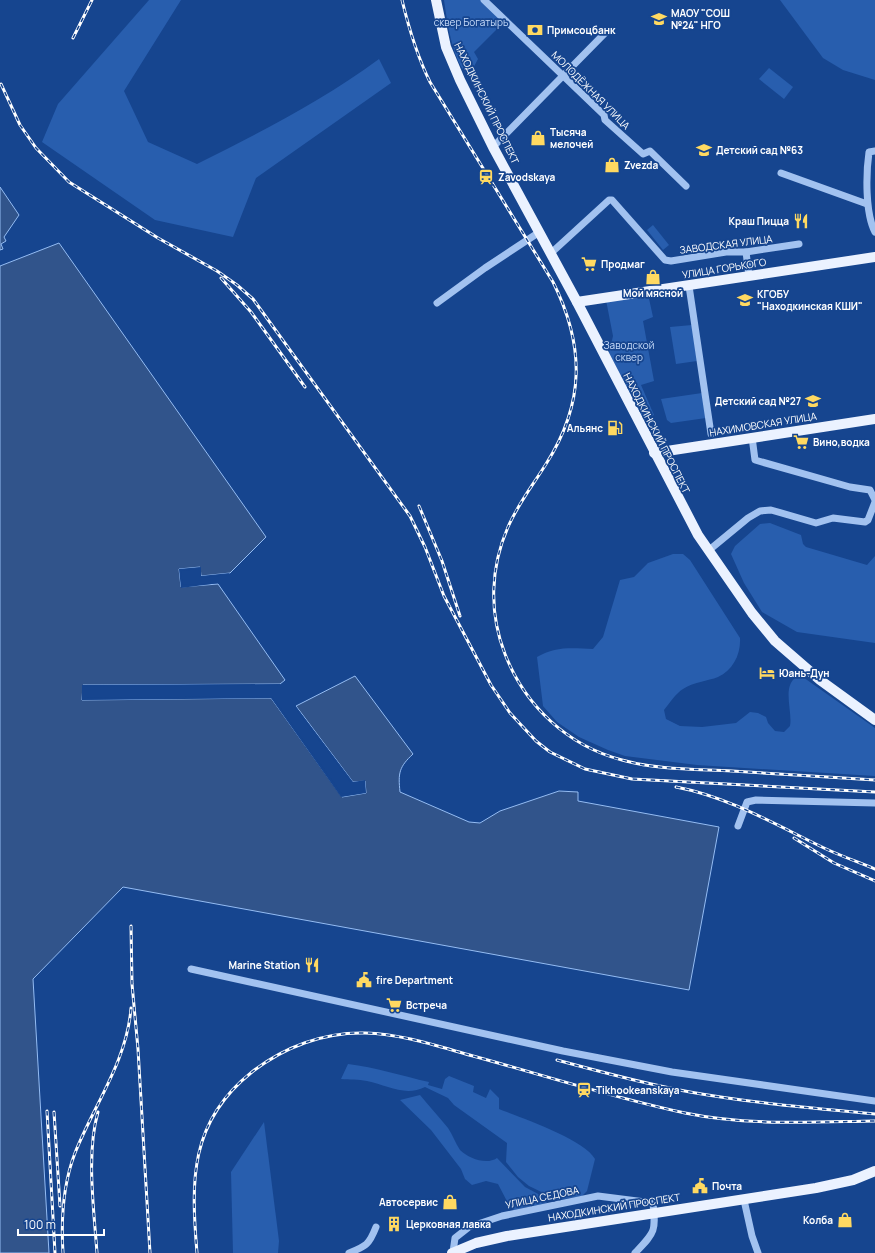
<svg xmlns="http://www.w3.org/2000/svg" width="875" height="1253" font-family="Manrope,sans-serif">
	<rect width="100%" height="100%" fill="#16458f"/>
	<g fill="#285eae">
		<path d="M149 0H181L124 91 148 142 197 164C259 133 322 101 379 59L391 83 256 178 233 237 155 220 42 142 58 104Z"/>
		<path d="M444 0H480L504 22 474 52 478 59 471 72 466 73C452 58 447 20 444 0Z"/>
		<polygon points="780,0 875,0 875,80 843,70 823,58"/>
		<polygon points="769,68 793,87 784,99 759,79"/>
		<polygon points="653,225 669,245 663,250 647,230"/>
		<polygon points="648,294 653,317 643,321 654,381 641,385 654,415 644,420 609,353 613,336 606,300"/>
		<polygon points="692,325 697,361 676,364 670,327"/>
		<polygon points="702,393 706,418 671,423 667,420 661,399"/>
		<polygon points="770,523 801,535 803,544 806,547 867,565 875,556 875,643 797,632 762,612 744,583 731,554 735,546 760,524"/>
		<path d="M673 554H683L690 560 740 638C741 654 733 670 718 677 708 681 693 682 683 689 676 693 669 704 664 710L666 719 680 726 702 727 736 723 750 712 758 713 766 717 768 723 775 731 784 732 790 726C793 710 780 683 800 675L875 728V776L697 765 625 756 608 750 579 737 557 722 543 706 537 657C555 646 572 648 593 649L603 637 620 580 634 577 648 563Z"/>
		<path d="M348 1064C375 1067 402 1076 429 1082L428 1085 442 1089 445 1079 449 1076 474 1086 473 1092 486 1098 490 1089 499 1098V1109C521 1118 584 1139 595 1159L587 1191 582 1196 558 1200 529 1186 518 1177 506 1162 507 1143 454 1105 448 1098 425 1087C405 1097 387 1085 367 1081 358 1079 350 1080 341 1079Z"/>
		<path d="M420 1095C429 1106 439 1117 448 1128 453 1135 455 1143 460 1150 469 1159 487 1165 497 1158L525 1187 540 1195 547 1203 514 1210 510 1207 498 1184 486 1181 472 1185 465 1179 461 1169 431 1130 400 1100Z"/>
		<polygon points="264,1122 279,1241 278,1253 233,1253 231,1172"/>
	</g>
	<g fill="#31548b" stroke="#94bcf3">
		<polygon points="0,187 19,215 4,237 6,241 1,244 3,249 0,250"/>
		<path d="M59 243 266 537 230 573 201 576 200 567 179 569 181 587 218 584 285 680 280 684 83 685 82 700 271 698 342 797 366 793 365 781 353 782 296 706 355 676 413 754C399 767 398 773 400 792L469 822 480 823 500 811 559 791 578 792V801L719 827 689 990 123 887 33 979 49 1253H0V266Z"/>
	</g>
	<g fill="#16458f">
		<polygon points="201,567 201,576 230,573 227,575 201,578 199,576 199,569 181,571 183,585 219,583 181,588 179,569"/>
		<polygon points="280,684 281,685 84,687 84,698 272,696 342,794 364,791 363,783 351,783 294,707 294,704 353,782 365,780 366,793 341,797 271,698 82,700 82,685"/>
	</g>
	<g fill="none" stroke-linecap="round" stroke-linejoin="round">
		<g stroke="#a2c2f0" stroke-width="7">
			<polyline points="484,0 604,115 605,120 643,154 650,151 686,186"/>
			<polyline points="493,147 607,31"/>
			<path d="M875 151 869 152C866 173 865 213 875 232"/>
			<polyline points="781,173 867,204"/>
			<polyline points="746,252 749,276"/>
			<polyline points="550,254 609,200 612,200 665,260 671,261 726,252 746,252 799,244"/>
			<polyline points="689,286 711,434"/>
			<polyline points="437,303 485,268 538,233"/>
			<polyline points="752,437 755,460 850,487 870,490 875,500"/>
			<polyline points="708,551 748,518 760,511 771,510 816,523 833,518 865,522 868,520 875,502"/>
			<polyline points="738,826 747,802 756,800 875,803"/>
			<polyline points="191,969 563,1051 672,1072 875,1101"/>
			<polyline points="744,1200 752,1236 758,1253"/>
			<path d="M453 1252 455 1238 469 1227 502 1216 598 1196 653 1203C656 1232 655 1232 635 1253"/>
			<path d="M349 1253C366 1246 369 1245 376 1227"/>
		</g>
		<g stroke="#ebf2ff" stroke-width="10">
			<polyline points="436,0 446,47 460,80 493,147 577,302 698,535 752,613 775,641 820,680 875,720"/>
			<polyline points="577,302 875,257"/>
			<polyline points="654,453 875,419"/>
			<polyline points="452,1253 476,1243 507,1236 816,1188 853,1180 875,1171"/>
		</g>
		<defs>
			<g id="rail">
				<path d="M402 0C409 29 417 56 430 82L553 282C585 346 585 403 546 464 533 485 518 504 508 527 490 568 489 613 505 654 525 706 568 746 622 760 657 770 696 769 732 771 780 774 827 777 875 780"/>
				<polyline points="73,38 92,0"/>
				<polyline points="1,84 20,125 36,148 69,182 158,238 217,271 237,285 253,299 410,516 425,547 444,596 491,685 510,713 536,741 550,752 585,769 632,779 875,792"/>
				<polyline points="221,278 251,312 305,387"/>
				<polyline points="419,506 442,561 460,616"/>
				<path d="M676 787C729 797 776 825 824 848 841 856 858 862 875 869"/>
				<polyline points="794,838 834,863 875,881"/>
				<polyline points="131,926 132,984 138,1049 150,1253"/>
				<path d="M557 1060C601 1072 645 1084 690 1092 751 1103 813 1108 875 1114"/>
				<polyline points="47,1111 55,1253"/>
				<polyline points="54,1112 60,1206"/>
				<path d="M63 1253C61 1221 63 1184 75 1153 94 1105 127 1061 131 1008"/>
				<path d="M97 1253C94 1210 86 1153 98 1112"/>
				<path d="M197 1253C191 1181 189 1122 252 1072 284 1047 324 1032 365 1033 402 1034 437 1046 473 1056 543 1075 614 1098 685 1113 748 1126 811 1122 875 1121"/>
			</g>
		</defs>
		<use href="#rail" stroke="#fff" stroke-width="3"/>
		<use href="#rail" stroke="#16458f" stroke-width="1.5" stroke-dasharray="4.5" stroke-linecap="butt"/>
	</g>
	<defs>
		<symbol id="school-bare" viewBox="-9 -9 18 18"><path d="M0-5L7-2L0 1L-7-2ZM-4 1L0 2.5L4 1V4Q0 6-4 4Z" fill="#ffd961" stroke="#16458f" stroke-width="2.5" paint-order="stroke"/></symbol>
		<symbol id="bank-bare" viewBox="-9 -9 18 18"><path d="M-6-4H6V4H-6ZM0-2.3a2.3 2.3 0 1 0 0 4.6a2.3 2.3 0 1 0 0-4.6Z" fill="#ffd961" stroke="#16458f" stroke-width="2.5" paint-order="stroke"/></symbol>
		<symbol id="shop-bare" viewBox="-9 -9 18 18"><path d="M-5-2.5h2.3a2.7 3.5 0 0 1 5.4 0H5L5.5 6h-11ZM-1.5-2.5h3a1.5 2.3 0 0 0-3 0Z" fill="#ffd961" stroke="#16458f" stroke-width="2.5" paint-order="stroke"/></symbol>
		<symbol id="station-bare" viewBox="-9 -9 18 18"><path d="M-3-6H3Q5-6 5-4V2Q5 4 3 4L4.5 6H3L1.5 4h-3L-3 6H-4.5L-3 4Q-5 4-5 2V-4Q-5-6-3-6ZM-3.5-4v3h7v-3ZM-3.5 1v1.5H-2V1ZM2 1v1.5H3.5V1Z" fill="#ffd961" stroke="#16458f" stroke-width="2.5" paint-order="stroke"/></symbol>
		<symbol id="restaurant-bare" viewBox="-9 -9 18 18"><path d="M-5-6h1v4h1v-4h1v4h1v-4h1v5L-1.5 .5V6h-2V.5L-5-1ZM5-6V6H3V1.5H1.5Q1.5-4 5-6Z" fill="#ffd961" stroke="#16458f" stroke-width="2.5" paint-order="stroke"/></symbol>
		<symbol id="supermarket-bare" viewBox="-9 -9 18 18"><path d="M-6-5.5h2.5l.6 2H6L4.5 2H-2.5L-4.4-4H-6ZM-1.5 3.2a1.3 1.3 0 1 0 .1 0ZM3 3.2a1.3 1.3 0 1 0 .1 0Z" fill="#ffd961" stroke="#16458f" stroke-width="2.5" paint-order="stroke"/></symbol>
		<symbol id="fuel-bare" viewBox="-9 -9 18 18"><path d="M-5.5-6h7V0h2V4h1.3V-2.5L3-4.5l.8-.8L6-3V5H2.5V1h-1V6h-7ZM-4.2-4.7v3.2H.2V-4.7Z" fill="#ffd961" stroke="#16458f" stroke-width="2.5" paint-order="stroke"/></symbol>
		<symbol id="hotel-bare" viewBox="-9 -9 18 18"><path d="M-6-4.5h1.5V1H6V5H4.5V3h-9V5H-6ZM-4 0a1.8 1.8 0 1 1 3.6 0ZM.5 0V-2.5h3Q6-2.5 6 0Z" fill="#ffd961" stroke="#16458f" stroke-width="2.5" paint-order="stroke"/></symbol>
		<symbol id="civic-bare" viewBox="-9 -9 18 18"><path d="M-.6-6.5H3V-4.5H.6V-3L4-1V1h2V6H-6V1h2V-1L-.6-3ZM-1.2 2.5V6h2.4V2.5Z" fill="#ffd961" stroke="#16458f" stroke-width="2.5" paint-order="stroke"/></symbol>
		<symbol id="building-bare" viewBox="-9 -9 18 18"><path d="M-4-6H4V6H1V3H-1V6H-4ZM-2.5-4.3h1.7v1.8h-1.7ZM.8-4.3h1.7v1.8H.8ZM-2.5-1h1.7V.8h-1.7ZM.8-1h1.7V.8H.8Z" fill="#ffd961" stroke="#16458f" stroke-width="2.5" paint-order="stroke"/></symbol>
	</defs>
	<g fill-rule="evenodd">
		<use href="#school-bare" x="648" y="8" width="22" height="22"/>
		<use href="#bank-bare" x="524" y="19" width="22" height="22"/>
		<use href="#shop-bare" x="527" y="127" width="22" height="22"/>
		<use href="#school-bare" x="693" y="139" width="22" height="22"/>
		<use href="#shop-bare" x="601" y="154" width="22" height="22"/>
		<use href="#station-bare" x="475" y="166" width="22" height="22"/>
		<use href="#restaurant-bare" x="790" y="210" width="22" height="22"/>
		<use href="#supermarket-bare" x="578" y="253" width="22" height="22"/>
		<use href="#shop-bare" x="642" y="266" width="22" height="22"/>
		<use href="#school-bare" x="734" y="289" width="22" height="22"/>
		<use href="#school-bare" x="802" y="390" width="22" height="22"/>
		<use href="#fuel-bare" x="604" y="417" width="22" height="22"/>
		<use href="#supermarket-bare" x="790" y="431" width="22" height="22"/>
		<use href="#hotel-bare" x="756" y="662" width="22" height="22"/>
		<use href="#restaurant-bare" x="301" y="954" width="22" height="22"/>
		<use href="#civic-bare" x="353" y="969" width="22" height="22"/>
		<use href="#supermarket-bare" x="383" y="994" width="22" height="22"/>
		<use href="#station-bare" x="573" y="1079" width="22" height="22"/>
		<use href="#civic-bare" x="689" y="1175" width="22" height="22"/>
		<use href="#shop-bare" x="439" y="1191" width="22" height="22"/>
		<use href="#shop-bare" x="834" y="1209" width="22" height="22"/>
		<use href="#building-bare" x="383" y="1213" width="22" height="22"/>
	</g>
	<g text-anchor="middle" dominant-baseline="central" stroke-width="3.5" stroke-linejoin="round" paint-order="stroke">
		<g font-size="10" font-weight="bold" fill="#fff" stroke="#16458f" text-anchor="start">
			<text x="671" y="13">МАОУ "СОШ<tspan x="671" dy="12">№24" НГО</tspan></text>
			<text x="547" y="30">Примсоцбанк</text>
			<text x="550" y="132">Тысяча<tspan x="550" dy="12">мелочей</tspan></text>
			<text x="716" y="150">Детский сад №63</text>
			<text x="624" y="165">Zvezda</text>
			<text x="498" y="177">Zavodskaya</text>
			<text x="789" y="221" text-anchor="end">Краш Пицца</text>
			<text x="601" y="264">Продмаг</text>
			<text x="653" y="293" text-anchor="middle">Мой мясной</text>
			<text x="757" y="294">КГОБУ<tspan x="757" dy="12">"Находкинская КШИ"</tspan></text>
			<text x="801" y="401" text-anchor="end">Детский сад №27</text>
			<text x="603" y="428" text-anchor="end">Альянс</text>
			<text x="813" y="442">Вино,водка</text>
			<text x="779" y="673">Юань-Дун</text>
			<text x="300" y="965" text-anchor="end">Marine Station</text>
			<text x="376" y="980">fire Department</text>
			<text x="406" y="1005">Встреча</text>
			<text x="596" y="1090">Tikhookeanskaya</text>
			<text x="712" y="1186">Почта</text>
			<text x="438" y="1202" text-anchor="end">Автосервис</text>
			<text x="833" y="1220" text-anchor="end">Колба</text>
			<text x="406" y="1224">Церковная лавка</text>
		</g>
		<g font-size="10" fill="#c9ddfb" stroke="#16458f">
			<text x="471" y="22">сквер Богатырь</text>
			<text x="629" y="345">Заводской<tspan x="629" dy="12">сквер</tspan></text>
		</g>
		<g font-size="10" fill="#fff" stroke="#16458f">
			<text transform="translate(591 90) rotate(45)">МОЛОДЁЖНАЯ УЛИЦА</text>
			<text transform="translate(487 103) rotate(64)">НАХОДКИНСКИЙ ПРОСПЕКТ</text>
			<text transform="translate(726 244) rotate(-7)">ЗАВОДСКАЯ УЛИЦА</text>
			<text transform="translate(724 268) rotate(-9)">УЛИЦА ГОРЬКОГО</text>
			<text transform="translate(763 424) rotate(-9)">НАХИМОВСКАЯ УЛИЦА</text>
			<text transform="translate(657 433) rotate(63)">НАХОДКИНСКИЙ ПРОСПЕКТ</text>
			<text transform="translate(542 1197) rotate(-12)">УЛИЦА СЕДОВА</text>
			<text transform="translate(614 1207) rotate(-9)">НАХОДКИНСКИЙ ПРОСПЕКТ</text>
		</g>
	</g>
	<path d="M18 1229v6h86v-6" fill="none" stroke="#ffffff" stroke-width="2"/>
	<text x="24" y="1229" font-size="12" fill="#ffffff" stroke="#16458f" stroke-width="3" paint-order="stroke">100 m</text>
</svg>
